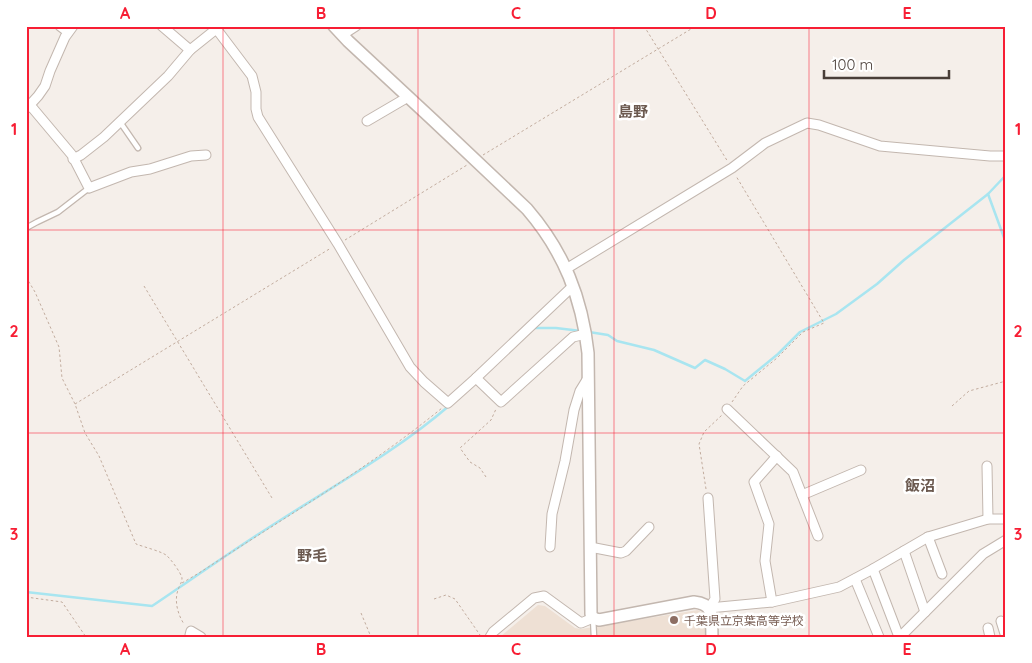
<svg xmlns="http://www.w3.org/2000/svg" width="1032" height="663" font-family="Quicksand,'Noto Sans JP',sans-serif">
	<rect width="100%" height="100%" fill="#f5efea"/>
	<polygon fill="#eee0d4" points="538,605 545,606 575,628 581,629 698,610 705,615 708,624 708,637 500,637"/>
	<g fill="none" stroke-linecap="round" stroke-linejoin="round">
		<g stroke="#a8e5f0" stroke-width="2.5">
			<polyline points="988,194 1006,243"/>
			<polyline points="532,328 556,328 581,331"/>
			<polyline points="589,332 608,335 617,341 654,350 695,368 705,360 725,369 745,381 778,354 800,332 836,314 877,284 904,260 988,194 1006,175"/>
			<path d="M26 592 152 606C195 577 236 548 279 521 337 484 398 450 450 405"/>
		</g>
		<defs>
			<g id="service">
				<polyline points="120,122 138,148"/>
				<polyline points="26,228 37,222 58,212 89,188"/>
				<polyline points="593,618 594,637"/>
			</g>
			<g id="minor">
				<polyline points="60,26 68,32"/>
				<polyline points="162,26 190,50"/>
				<polyline points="342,35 356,26"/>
				<polyline points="30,105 72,155 89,188 131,172 150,169 191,156 206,155"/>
				<polyline points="27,108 38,96 45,86 50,71 65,37 73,26"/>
				<polyline points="367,121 408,97"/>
				<polyline points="73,159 81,155 104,137 168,76 190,50 215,30 218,31 252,76 256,92 256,109 258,117 338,244 410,367 424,382 448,403 476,378 573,286"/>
				<polyline points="566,269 732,168 765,143 807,123 819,125 880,146 990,156 1006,156"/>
				<polyline points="476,378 501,402 573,337 586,334"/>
				<polyline points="727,409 793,472 818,536"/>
				<polyline points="987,466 988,519"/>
				<polyline points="802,495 861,470"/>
				<polyline points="708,498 715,599 709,608"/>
				<polyline points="928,537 942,574"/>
				<polyline points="550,547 552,514 565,461 574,410 580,391 588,378"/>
				<polyline points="590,547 621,553 626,551 649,527"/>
				<polyline points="904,551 925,612"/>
				<polyline points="873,569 899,637"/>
				<polyline points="855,579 879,637"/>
				<polyline points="772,602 765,561 769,524 754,482 777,456"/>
				<polyline points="709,608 772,602 839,587 873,569 928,537 988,519 1006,519"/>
				<polyline points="1001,621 1006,637"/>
				<polyline points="988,628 990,637"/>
				<polyline points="190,637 190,635 191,631 201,637"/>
				<polyline points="490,637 493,632 534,598 544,596 581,623 593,618"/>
				<polyline points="900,637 983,554 1006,540"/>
			</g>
			<path id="tertiary" d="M334 26 348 41 433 120 527 209C564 252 582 298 588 353L591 614 593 618 599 620 694 602C716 604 711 619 712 637"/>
		</defs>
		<use href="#service" stroke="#c3b7af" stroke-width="7"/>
		<use href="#minor" stroke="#c3b7af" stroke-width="11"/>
		<use href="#tertiary" stroke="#c3b7af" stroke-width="14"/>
		<g stroke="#c2ac9e" stroke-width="1" stroke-dasharray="2.5 2.5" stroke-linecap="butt">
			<polyline points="644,26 728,162"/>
			<polyline points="483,155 696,26"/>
			<polyline points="345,240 467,165"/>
			<path d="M26 277 35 292 59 347 62 378 75 404 85 433 99 456 136 544C144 547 160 551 166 555 171 559 181 573 182 578 182 583 179 586 178 590 174 601 178 615 184 624"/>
			<polyline points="144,286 272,498"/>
			<polyline points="732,402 743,386 777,358 803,332 824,323 736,176"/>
			<polyline points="75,404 331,248"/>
			<polyline points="952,406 969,391 1006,381"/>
			<polyline points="486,477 480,468 470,462 460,448 491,420 496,409"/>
			<polyline points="706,489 699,444 704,432 722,415"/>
			<path d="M182 583 199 573C281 520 366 470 442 408"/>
			<polyline points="26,597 62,602 86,637"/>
			<polyline points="434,599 446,595 455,599 480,635"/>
			<polyline points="361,613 371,637"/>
		</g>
		<use href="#service" stroke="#fff" stroke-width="4.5"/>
		<use href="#minor" stroke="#fff" stroke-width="9"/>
		<use href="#tertiary" stroke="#fff" stroke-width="11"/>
	</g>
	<path fill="none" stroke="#f71e34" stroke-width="1" stroke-opacity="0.55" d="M223 26V637M418 26V637M614 26V637M809 26V637M26 230H1006M26 433H1006"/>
	<circle fill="#8d6e63" stroke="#fff" stroke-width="2" cx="674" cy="620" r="5"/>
	<g text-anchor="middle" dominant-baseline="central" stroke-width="5" stroke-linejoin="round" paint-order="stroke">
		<g font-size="12" fill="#785e54" stroke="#fff" text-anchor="start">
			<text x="684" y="620">千葉県立京葉高等学校</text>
		</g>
		<g font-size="15" font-weight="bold" fill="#6b594f" stroke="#fff">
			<text x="633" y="111">島野</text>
			<text x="920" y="485">飯沼</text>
			<text x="312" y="555">野毛</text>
		</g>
	</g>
	<rect width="1032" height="663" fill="none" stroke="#ffffff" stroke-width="55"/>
	<path d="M824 70v8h125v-8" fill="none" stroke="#493e38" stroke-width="2.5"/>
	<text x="832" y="70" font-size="15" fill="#493e38" stroke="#ffffff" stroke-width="4" paint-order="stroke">100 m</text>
	<rect x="28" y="28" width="976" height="608" fill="none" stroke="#f71e34" stroke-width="2"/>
	<g font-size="16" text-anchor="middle" font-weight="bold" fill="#f71e34">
		<text x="125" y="19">A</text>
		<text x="321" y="19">B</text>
		<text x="516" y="19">C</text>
		<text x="711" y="19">D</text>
		<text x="907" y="19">E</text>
		<text x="14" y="135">1</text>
		<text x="1018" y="135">1</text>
		<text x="14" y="337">2</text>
		<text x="1018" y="337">2</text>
		<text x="14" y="540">3</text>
		<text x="1018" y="540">3</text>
		<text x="125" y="655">A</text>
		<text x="321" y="655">B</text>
		<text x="516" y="655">C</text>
		<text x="711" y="655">D</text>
		<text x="907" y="655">E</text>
	</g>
</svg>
